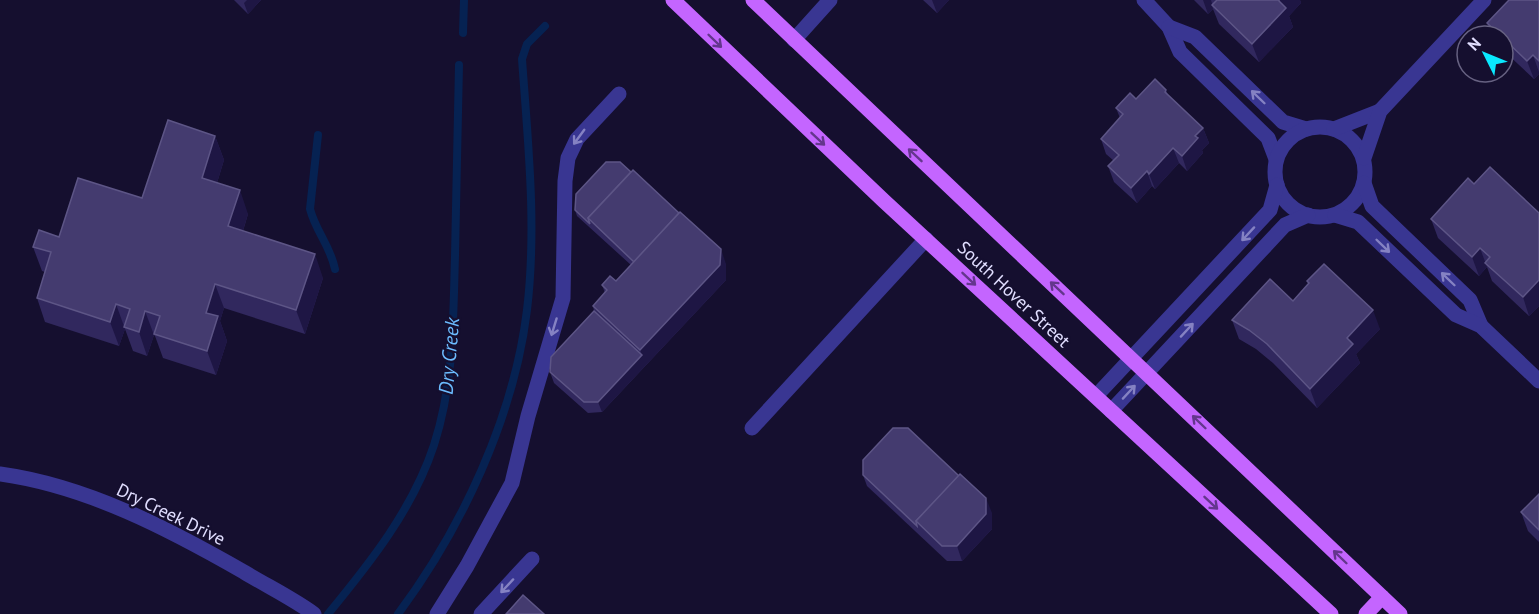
<svg xmlns="http://www.w3.org/2000/svg" width="1539" height="614" font-family="'PT Sans',sans-serif">
	<rect width="100%" height="100%" fill="#150f2f"/>
	<g fill="none" stroke-linecap="round" stroke-linejoin="round">
		<g stroke="#062252" stroke-width="8">
			<polyline points="463,33 464,0"/>
			<path d="M318 135 310 209C316 232 330 245 335 269"/>
			<path d="M328 614C370 563 413 509 434 445 454 383 453 321 455 256 456 192 458 128 459 65"/>
			<path d="M398 614C462 528 514 417 527 310 537 227 528 143 522 59L527 44 545 26"/>
		</g>
		<g stroke="#393692" stroke-width="15">
			<polyline points="1144,0 1169,27 1180,52 1268,138 1276,159"/>
			<polyline points="1169,27 1195,37 1283,122 1306,129"/>
			<polyline points="794,40 830,0"/>
			<circle cx="1320" cy="172" r="45"/>
			<polyline points="1334,129 1380,111"/>
			<polyline points="1364,158 1380,111 1484,0"/>
			<polyline points="1364,183 1372,206 1470,300 1481,326"/>
			<polyline points="1335,215 1358,222 1456,315 1481,326 1539,381"/>
			<polyline points="1096,396 1270,210 1277,185"/>
			<polyline points="1111,411 1285,225 1308,215"/>
			<polyline points="752,428 926,239"/>
			<path d="M0 474C87 486 169 529 244 572 267 586 292 598 314 614"/>
			<polyline points="437,614 467,566 512,483 528,416 563,298 565,181 568,158 577,139 619,94"/>
			<polyline points="481,614 532,559"/>
		</g>
		<g stroke="#c465ff" stroke-width="15">
			<polyline points="673,0 884,201 1331,614"/>
			<polyline points="753,0 1400,614"/>
			<polyline points="1366,614 1382,597"/>
		</g>
	</g>
	<g fill="#31285e">
		<polygon points="234,0 261,0 248,14"/>
		<polygon points="923,0 949,0 937,13"/>
		<polygon points="1194,0 1300,0 1301,3 1289,16 1293,27 1259,62 1219,24 1213,9 1208,14"/>
		<polygon points="1539,0 1539,74 1534,79 1503,50 1503,36 1492,36 1487,23"/>
		<polygon points="1166,90 1168,95 1203,128 1209,143 1202,150 1203,153 1187,171 1179,163 1155,189 1152,186 1137,203 1114,182 1108,166 1114,161 1106,154 1101,139 1120,118 1116,108 1136,99"/>
		<polygon points="215,136 224,160 217,183 248,214 243,231 323,278 305,334 224,308 220,321 227,341 216,375 163,358 155,336 154,335 147,356 133,351 125,329 119,346 45,322 37,298 45,272 42,271 33,247 59,237 142,198"/>
		<polygon points="1474,184 1539,213 1539,306 1529,316 1492,281 1487,267 1479,276 1438,238 1431,219"/>
		<polygon points="575,210 726,264 726,280 602,412 588,413 554,383 550,372 594,311 593,306 605,293 602,285 616,281 631,265 577,216"/>
		<polygon points="1307,281 1380,329 1356,354 1360,363 1317,408 1273,363 1256,349 1239,339 1232,320 1293,301 1308,284"/>
		<polygon points="863,475 992,513 992,529 962,561 947,561 867,486"/>
		<polygon points="1539,494 1539,542 1528,531 1521,512"/>
	</g>
	<g fill="#1e1644">
		<polygon points="247,0 261,0 248,14 244,3"/>
		<polygon points="932,0 949,0 937,13"/>
		<polygon points="1203,0 1211,0 1213,7 1212,5 1213,9 1208,14"/>
		<polygon points="1279,0 1300,0 1301,3 1289,16 1293,27 1259,62 1252,44"/>
		<polygon points="1533,55 1539,72 1539,74 1534,79 1527,61"/>
		<polygon points="1203,128 1209,143 1202,150 1203,153 1187,171 1182,156 1195,136"/>
		<polygon points="215,136 224,160 211,202 202,178"/>
		<polygon points="1173,148 1179,163 1155,189 1149,174"/>
		<polygon points="1147,171 1152,186 1137,203 1131,188"/>
		<polygon points="240,190 248,214 237,250 228,226"/>
		<polygon points="1480,248 1487,267 1479,276 1472,257"/>
		<polygon points="721,249 726,264 726,280 602,412 598,402 642,355 640,350"/>
		<polygon points="315,254 323,278 305,334 296,310"/>
		<polygon points="1539,280 1539,306 1529,316 1523,297"/>
		<polygon points="215,284 224,308 220,321 227,341 216,375 207,351 206,313"/>
		<polygon points="116,304 125,329 119,346 110,322"/>
		<polygon points="1373,310 1380,329 1356,354 1360,363 1317,408 1310,389 1347,338"/>
		<polygon points="145,311 154,335 147,356 139,332"/>
		<polygon points="986,498 992,513 992,529 962,561 957,546"/>
	</g>
	<g fill="#443b6f" stroke="#5d5586" stroke-width="1.5">
		<polygon points="1217,0 1279,0 1279,1 1286,8 1252,44 1212,5"/>
		<polygon points="1509,0 1539,0 1539,61 1533,55 1527,61 1503,38 1503,36 1501,36 1487,23"/>
		<polygon points="1155,79 1166,90 1165,92 1203,128 1195,136 1198,138 1182,156 1173,148 1149,174 1147,171 1131,188 1108,166 1119,155 1101,139 1123,114 1116,108 1130,93 1136,99"/>
		<polygon points="168,120 215,136 202,178 240,190 228,226 315,254 296,310 215,284 206,313 218,316 207,351 154,334 160,316 145,311 139,332 124,327 130,309 116,304 110,322 37,298 51,252 33,247 39,230 59,237 78,178 142,198"/>
		<polygon points="606,162 620,162 631,172 588,218 590,224 575,210 576,194"/>
		<polygon points="1490,167 1539,213 1539,280 1523,297 1485,263 1490,257 1480,248 1472,257 1431,219 1468,178 1474,184"/>
		<polygon points="633,170 679,213 634,262 588,218"/>
		<polygon points="680,212 721,249 720,265 640,350 593,306 607,290 602,285 610,276 616,281"/>
		<polygon points="1324,264 1373,310 1347,338 1353,344 1310,389 1267,344 1249,330 1232,320 1270,279 1293,301 1309,283 1307,281"/>
		<polygon points="594,311 642,355 598,402 584,402 550,372 551,357"/>
		<polygon points="893,428 908,428 959,476 916,521 917,526 863,475 863,460"/>
		<polygon points="960,474 986,498 986,514 957,546 942,546 916,521"/>
		<polygon points="1539,494 1539,530 1521,512"/>
		<polygon points="523,595 544,614 506,614"/>
	</g>
	<defs><path id="oneway-shaft" d="M-6 0H5M1.5-3L5.5 0L1.5 3" fill="none" stroke-width="1.6" stroke-linecap="round" stroke-linejoin="round" transform="scale(1.5)"/></defs>
	<g stroke="#64368d">
		<use href="#oneway-shaft" transform="translate(715 41) rotate(44)"/>
		<use href="#oneway-shaft" transform="translate(818 139) rotate(43)"/>
		<use href="#oneway-shaft" transform="translate(915 155) rotate(-137)"/>
		<use href="#oneway-shaft" transform="translate(969 279) rotate(43)"/>
		<use href="#oneway-shaft" transform="translate(1057 288) rotate(-137)"/>
		<use href="#oneway-shaft" transform="translate(1199 422) rotate(-136)"/>
		<use href="#oneway-shaft" transform="translate(1211 503) rotate(43)"/>
		<use href="#oneway-shaft" transform="translate(1340 557) rotate(-136)"/>
	</g>
	<g stroke="#8582c3">
		<use href="#oneway-shaft" transform="translate(1258 97) rotate(-136)"/>
		<use href="#oneway-shaft" transform="translate(579 137) rotate(126)"/>
		<use href="#oneway-shaft" transform="translate(1248 234) rotate(133)"/>
		<use href="#oneway-shaft" transform="translate(1383 246) rotate(44)"/>
		<use href="#oneway-shaft" transform="translate(1448 279) rotate(-136)"/>
		<use href="#oneway-shaft" transform="translate(554 327) rotate(107)"/>
		<use href="#oneway-shaft" transform="translate(1187 330) rotate(-47)"/>
		<use href="#oneway-shaft" transform="translate(1129 392) rotate(-47)"/>
		<use href="#oneway-shaft" transform="translate(507 586) rotate(133)"/>
	</g>
	<g text-anchor="middle" dominant-baseline="central" stroke-width="4.5" stroke-linejoin="round" paint-order="stroke">
		<g font-size="18" fill="#e1deff" stroke="#150f2f">
			<text transform="translate(1014 294) rotate(43)">South Hover Street</text>
			<text transform="translate(171 514) rotate(26)">Dry Creek Drive</text>
		</g>
		<g font-size="20" font-style="italic" fill="#6cbcff" stroke="#150f2f">
			<text transform="translate(449 356) rotate(-85)">Dry Creek</text>
		</g>
	</g>
	<g transform="translate(1485 54) rotate(313)"><circle r="28" fill="#150f2f" stroke="#676282" stroke-width="1.5"/>
	<path d="M0-4.5L10 22L0 15L-10 22Z" fill="#0ae9ff"/>
	<text y="-9" font-size="16" font-weight="bold" text-anchor="middle" fill="#e1deff">N</text>
	</g>
</svg>
